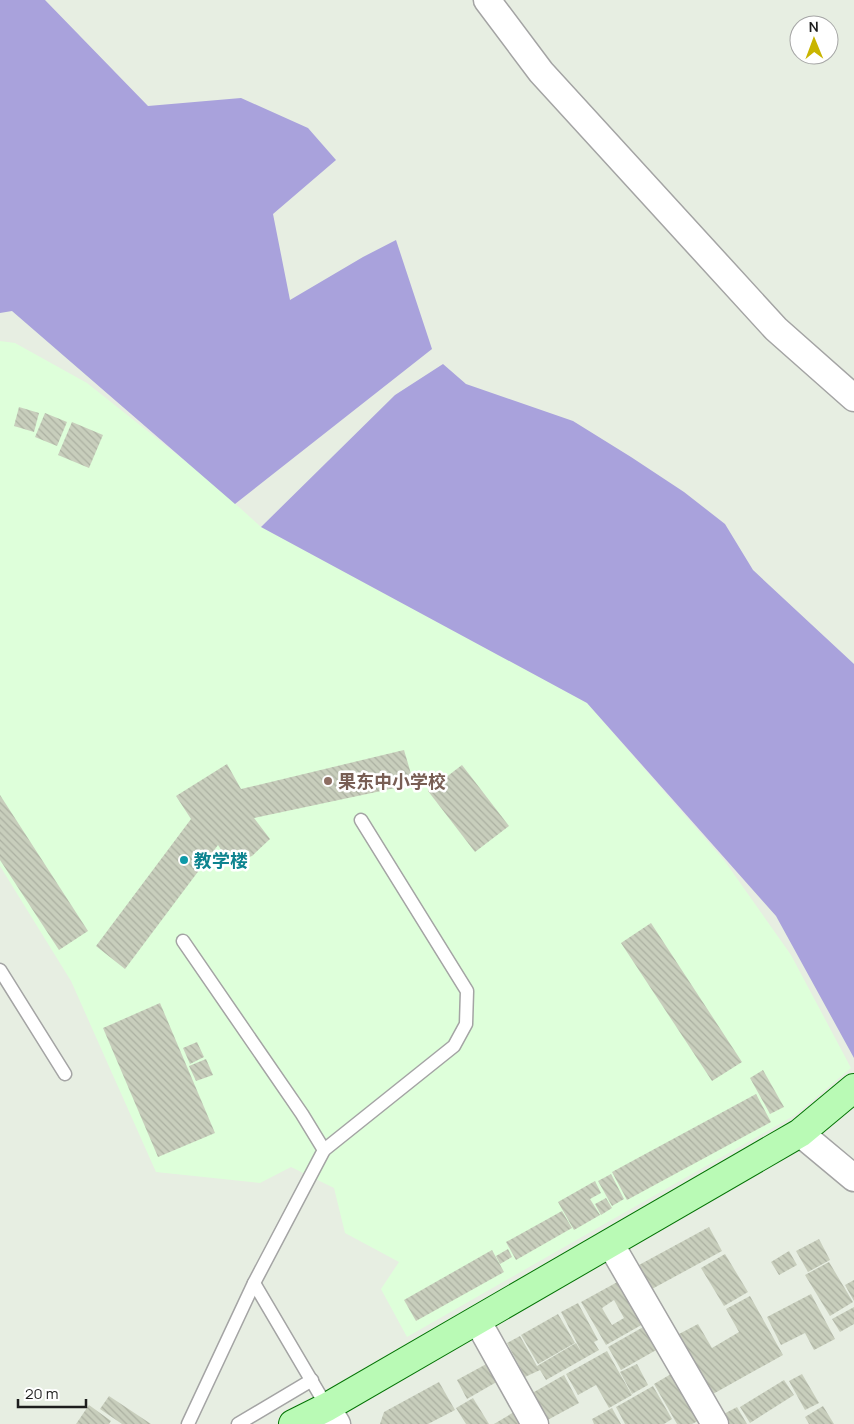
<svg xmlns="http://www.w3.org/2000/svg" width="854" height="1424" font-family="Manrope,'Noto Sans SC',sans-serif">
	<defs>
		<pattern id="building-back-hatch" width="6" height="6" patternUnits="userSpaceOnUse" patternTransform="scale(1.25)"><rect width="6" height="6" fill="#c8cebc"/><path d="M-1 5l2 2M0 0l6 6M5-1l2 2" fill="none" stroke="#abb0a1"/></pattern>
	</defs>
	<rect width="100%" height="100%" fill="#e7eee2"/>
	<polygon fill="#deffda" points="0,341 15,343 87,383 208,479 261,527 587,703 724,860 791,955 851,1068 795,1115 407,1337 381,1289 399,1262 345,1233 334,1188 291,1167 260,1183 156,1172 71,981 0,866"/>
	<g fill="#a9a2dc">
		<polygon points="0,0 45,0 148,106 241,98 308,128 336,160 273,214 290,300 363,257 396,240 432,349 235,504 12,311 0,313"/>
		<polygon points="443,364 466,384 573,421 631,457 684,492 725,524 753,570 854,664 854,1058 776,916 587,703 261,527 395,395"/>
	</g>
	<g fill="url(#building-back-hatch)" fill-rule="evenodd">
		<polygon points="19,407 39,413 34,432 14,426"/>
		<polygon points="45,413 67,422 57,446 35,437"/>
		<polygon points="72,422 103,435 89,468 58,455"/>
		<polygon points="404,750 414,784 254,818 270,839 252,856 230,863 218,845 125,969 96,946 191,819 176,796 227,764 241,789"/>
		<polygon points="462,765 509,826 475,852 428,791"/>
		<polygon points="0,795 88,931 59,950 0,860"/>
		<polygon points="651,923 742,1062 712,1081 621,943"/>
		<polygon points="160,1003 215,1133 158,1157 103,1028"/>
		<polygon points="197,1042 204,1057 190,1064 183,1048"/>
		<polygon points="206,1059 213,1075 196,1081 189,1066"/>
		<polygon points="763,1070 784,1107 770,1114 750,1078"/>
		<polygon points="756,1094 771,1122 627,1200 612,1172"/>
		<polygon points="611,1174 624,1199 612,1206 598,1181"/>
		<polygon points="595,1181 601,1193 590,1199 600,1215 574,1230 558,1202"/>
		<polygon points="606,1198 612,1208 601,1215 595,1204"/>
		<polygon points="562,1211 572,1228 516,1260 506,1242"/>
		<polygon points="709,1227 722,1251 652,1289 639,1265"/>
		<polygon points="819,1239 830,1260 808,1272 796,1251"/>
		<polygon points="508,1249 512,1257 500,1264 496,1256"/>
		<polygon points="492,1250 504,1272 416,1321 404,1300"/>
		<polygon points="789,1251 797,1265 779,1275 771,1262"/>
		<polygon points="725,1254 748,1292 724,1306 701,1268"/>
		<polygon points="829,1262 853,1302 830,1316 805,1275"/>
		<path d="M621 1280 645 1323 606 1345 581 1302ZM614 1300 624 1318 612 1325 602 1308Z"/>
		<polygon points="854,1280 854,1301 845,1285"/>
		<polygon points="811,1294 835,1339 814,1350 805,1333 781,1345 767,1317"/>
		<polygon points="750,1296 783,1355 713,1394 679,1334 698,1324 712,1348 739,1332 726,1309"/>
		<polygon points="578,1303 598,1340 594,1342 599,1350 546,1380 540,1370 525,1377 507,1343 520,1336 537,1366 576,1343 583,1355 561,1312"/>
		<polygon points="854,1307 854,1324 840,1332 832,1319"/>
		<polygon points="558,1314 575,1343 538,1364 521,1335"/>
		<polygon points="645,1326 658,1349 621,1370 608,1347"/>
		<polygon points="607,1351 632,1395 609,1408 596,1385 578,1395 566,1374"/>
		<polygon points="490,1362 500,1380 467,1399 457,1380"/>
		<polygon points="637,1364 648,1385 632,1394 620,1372"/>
		<polygon points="671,1374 698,1421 692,1424 677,1424 654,1384"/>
		<polygon points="802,1374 819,1403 805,1410 789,1381"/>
		<polygon points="564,1375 579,1403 542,1423 527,1396"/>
		<polygon points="784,1380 794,1395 750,1423 740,1407"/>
		<polygon points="439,1382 455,1410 428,1424 380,1424 384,1412"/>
		<polygon points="653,1386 672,1419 664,1424 625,1424 616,1407"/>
		<polygon points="109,1396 151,1424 122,1424 100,1409"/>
		<polygon points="473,1398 489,1424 466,1424 456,1408"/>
		<polygon points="89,1405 111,1421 109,1424 76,1424"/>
		<polygon points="823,1406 834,1424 809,1424 805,1417"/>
		<polygon points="737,1407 747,1424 728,1424 722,1415"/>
		<polygon points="612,1408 621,1424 594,1424 592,1419"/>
		<polygon points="514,1412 521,1424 494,1424"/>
	</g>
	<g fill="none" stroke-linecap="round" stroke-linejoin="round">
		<defs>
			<g id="lane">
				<polyline points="183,941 302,1114 324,1150 254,1283 188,1424"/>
				<polyline points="0,970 65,1074"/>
				<polyline points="324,1150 454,1046 466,1024 467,991 361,820"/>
				<polyline points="254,1283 327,1407"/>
				<polyline points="238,1424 312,1380"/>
			</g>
			<g id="street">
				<polyline points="487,0 541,72 776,329 854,398"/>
				<polyline points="800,1133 854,1178"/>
				<polyline points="610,1243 715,1424"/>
				<polyline points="477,1320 535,1424"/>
				<polyline points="327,1407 337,1424"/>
			</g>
			<polyline id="secondary" points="293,1424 327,1407 800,1133 854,1088"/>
		</defs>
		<use href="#lane" stroke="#a4a4a4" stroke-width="15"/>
		<use href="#street" stroke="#a4a4a4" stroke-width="29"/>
		<use href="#secondary" stroke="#047305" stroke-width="30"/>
		<use href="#lane" stroke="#fff" stroke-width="12"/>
		<use href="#street" stroke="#fff" stroke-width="26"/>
		<use href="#secondary" stroke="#b9fab5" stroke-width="28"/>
	</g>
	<circle fill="#8d6e63" stroke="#fff" stroke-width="2" cx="328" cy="781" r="5"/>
	<circle fill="#0f9aa8" stroke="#fff" stroke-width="2" cx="184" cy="860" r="5"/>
	<g text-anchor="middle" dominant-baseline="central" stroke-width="5" stroke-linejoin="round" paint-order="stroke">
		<g font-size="18" font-weight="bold" fill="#785e54" stroke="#fff" text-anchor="start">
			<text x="338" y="781">果东中小学校</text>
		</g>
		<g font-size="18" font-weight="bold" fill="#0d838f" stroke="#fff" text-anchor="start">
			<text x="194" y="860">教学楼</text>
		</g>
	</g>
	<g transform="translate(814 40) rotate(359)"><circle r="24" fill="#ffffff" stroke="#a5a5a5"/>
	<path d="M0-4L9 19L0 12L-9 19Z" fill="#c9b500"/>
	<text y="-8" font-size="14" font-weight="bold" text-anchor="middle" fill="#1d1d1d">N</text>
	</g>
	<path d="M18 1399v8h68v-8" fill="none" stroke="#1d1d1d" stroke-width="2.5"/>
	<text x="25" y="1399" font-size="15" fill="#1d1d1d" stroke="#ffffff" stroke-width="4" paint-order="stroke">20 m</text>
</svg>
